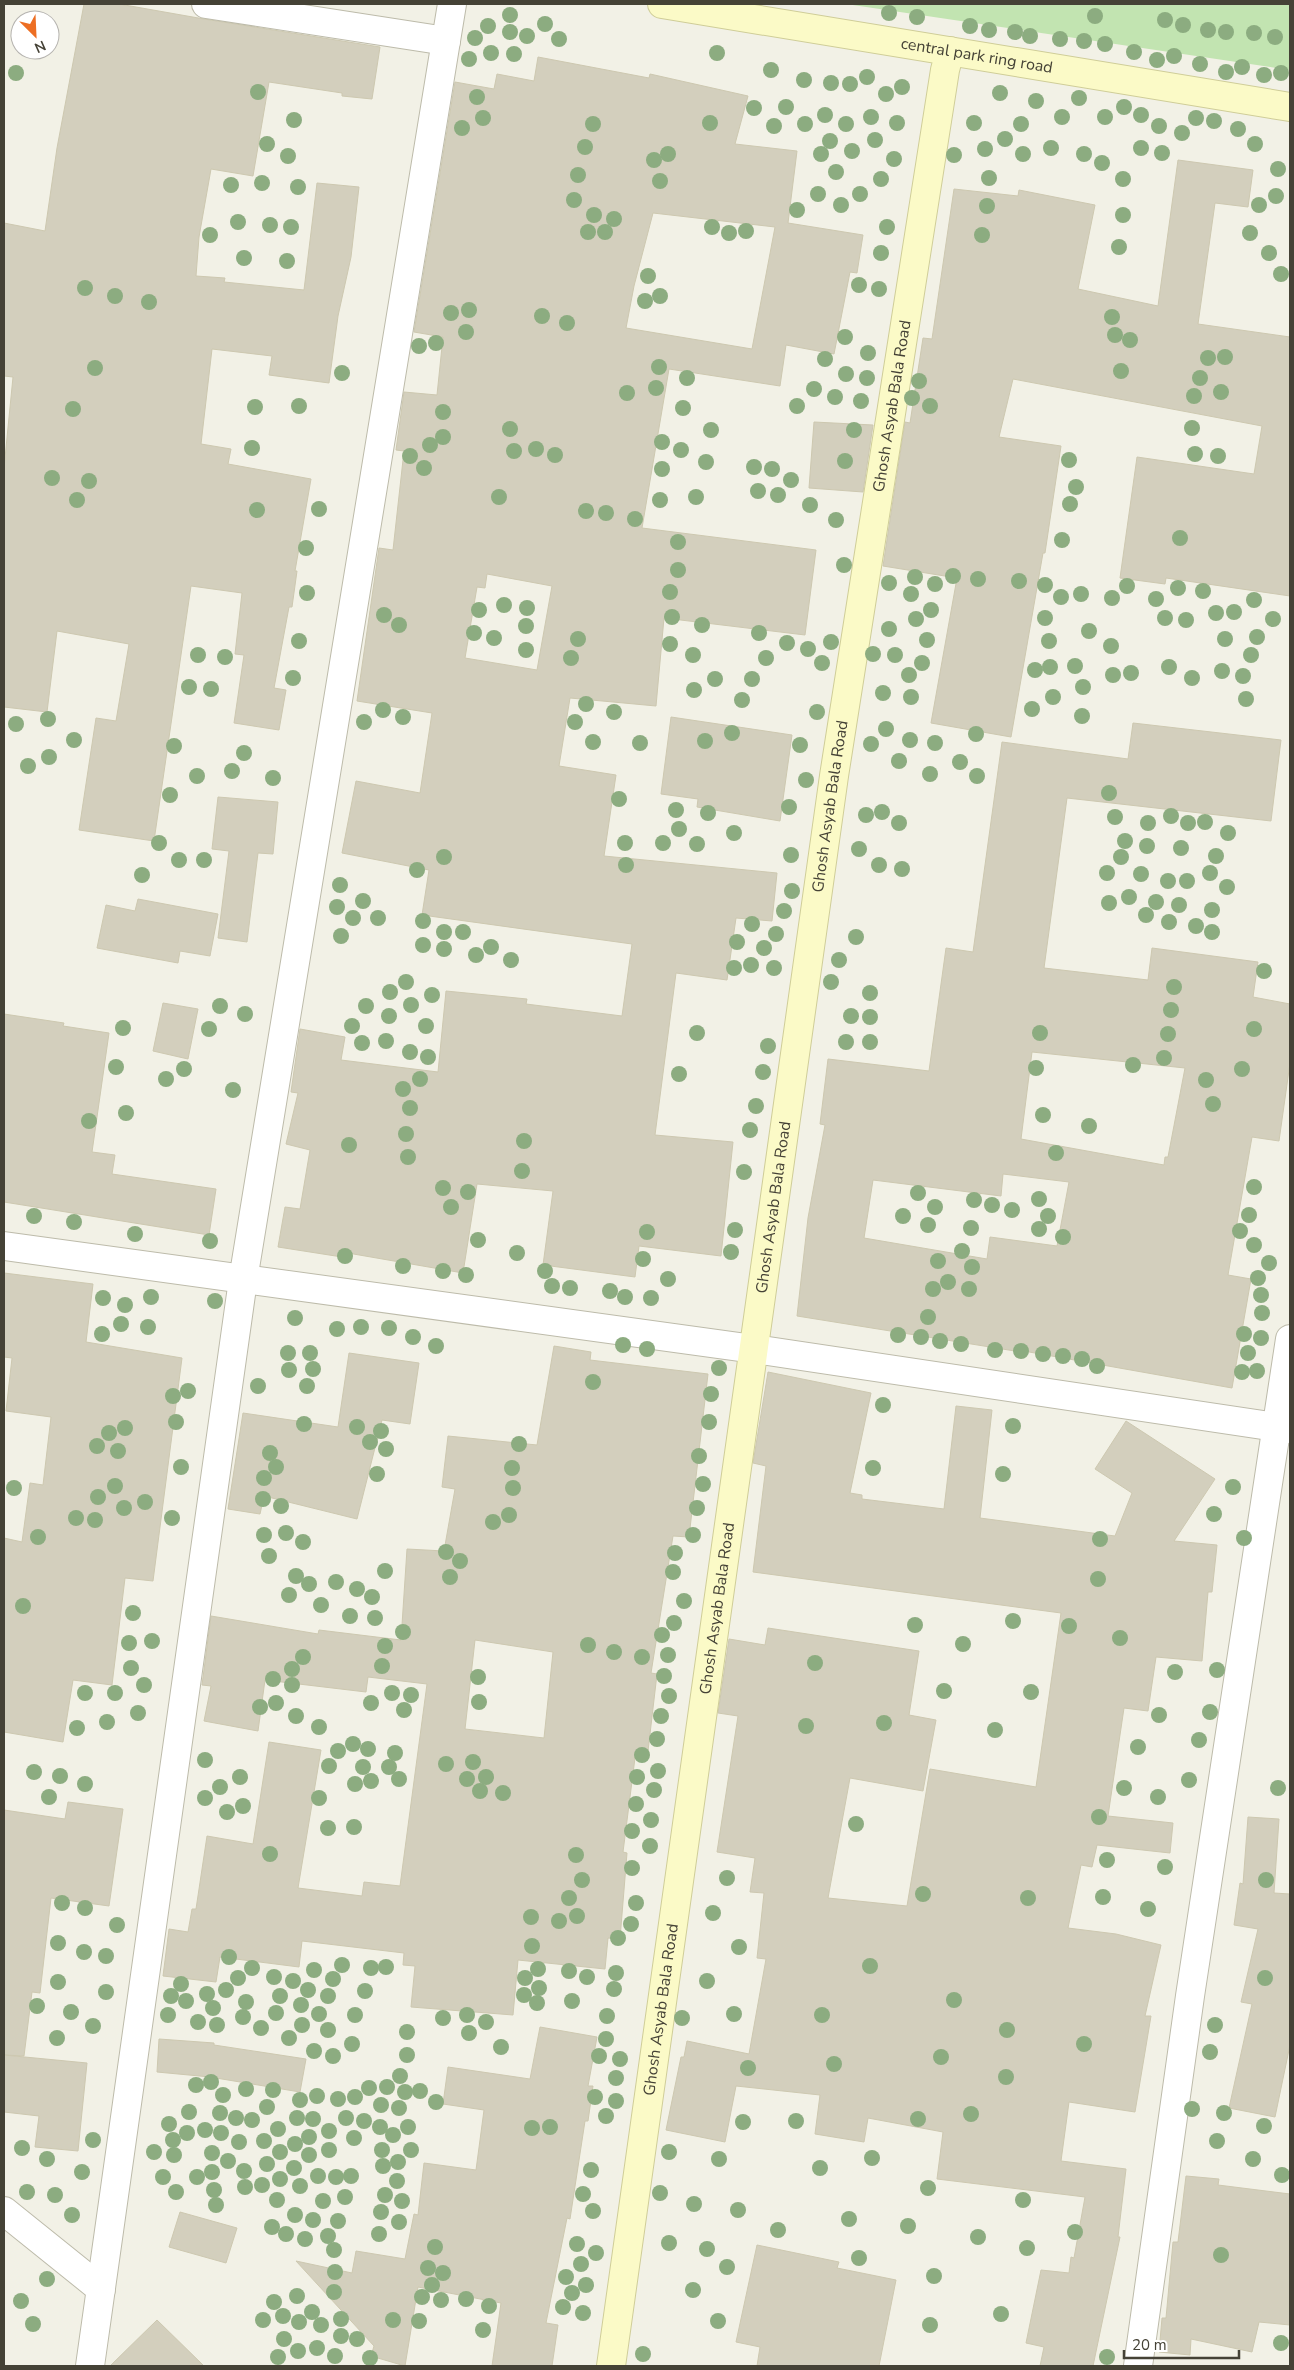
<svg xmlns="http://www.w3.org/2000/svg" width="1294" height="2370" font-family="'Nunito Sans',sans-serif">
	<rect width="100%" height="100%" fill="#f2f1e6"/>
	<polygon fill="#c2e4b1" points="846,4 1290,4 1290,70"/>
	<g fill="#d3cfbd" stroke="#cdc8b0" fill-rule="evenodd">
		<polygon points="84,4 119,4 204,19 380,47 372,99 342,96 342,93 269,82 253,176 211,169 199,237 196,276 225,278 224,282 304,290 317,183 359,187 351,257 338,316 329,383 269,375 272,356 212,349 201,444 231,449 228,464 311,479 295,571 297,571 292,607 289,607 274,688 286,690 279,730 234,723 244,655 235,654 242,593 191,586 154,841 79,830 96,718 116,721 129,644 57,631 47,712 4,707 4,468 13,377 4,376 4,223 45,231 57,148"/>
		<path d="M538 57 649 78 650 74 748 96 735 144 797 151 788 223 863 235 857 273 850 272 834 354 786 345 780 386 669 369 642 528 816 550 805 635 664 618 656 706 570 698 559 766 616 775 604 856 777 873 772 921 736 918 727 980 676 973 655 1135 733 1142 721 1256 639 1246 635 1277 543 1265 553 1191 477 1184 463 1273 342 1252V1257L278 1247 285 1207 300 1209 310 1150 286 1144 298 1093 291 1092 300 1029 345 1037 341 1060 438 1072 446 991 527 999 526 1004 622 1016 632 944 422 915 429 870 342 853 356 781 420 793 432 713 357 701 379 548 393 550 404 451 396 450 404 392 437 395 443 337 414 332 455 82 494 89 497 74 534 81ZM653 213 775 227 752 349 626 328 634 286ZM487 574 552 586 537 670 465 658 477 587 485 588Z"/>
		<polygon points="1178,160 1253,170 1248,207 1215,203 1198,324 1290,337 1290,596 1166,578 1165,584 1120,578 1137,457 1254,474 1262,426 1013,379 999,437 1061,446 1045,553 1043,553 1011,737 931,723 957,578 883,566 905,422 910,423 923,338 932,339 954,189 1018,196 1019,190 1095,205 1078,289 1158,306"/>
		<polygon points="814,422 873,425 863,492 809,488"/>
		<polygon points="671,717 792,735 780,821 697,807 698,799 661,794"/>
		<path d="M1133 723 1281 740 1271 821 1067 798 1044 968 1148 980 1152 948 1258 962 1253 997 1290 1004V1063L1279 1141 1252 1137 1228 1275 1251 1279 1232 1388 1018 1350 1021 1352 797 1316 808 1218 825 1125 820 1124 828 1059 929 1071 946 948 973 952 1002 742 1128 759ZM1032 1052 1185 1068 1168 1157H1165L1164 1165 1021 1139ZM1003 1174 1069 1182 1057 1246 990 1237 987 1259 864 1238 873 1180 1001 1196Z"/>
		<polygon points="218,797 278,802 273,854 258,853 247,942 218,938 229,851 212,849"/>
		<polygon points="138,899 218,914 210,956 180,951 178,963 97,948 106,905 135,911"/>
		<polygon points="163,1003 198,1009 188,1059 153,1051"/>
		<polygon points="4,1014 64,1023 63,1026 109,1033 92,1152 115,1155 112,1174 216,1189 209,1235 4,1202"/>
		<polygon points="4,1273 93,1284 86,1342 182,1358 153,1581 125,1578 112,1685 73,1680 63,1742 4,1732 4,1538 22,1542 30,1483 43,1485 51,1417 6,1411 12,1358 4,1357"/>
		<path d="M554 1346 591 1352 590 1360 708 1374 689 1537 673 1536 651 1673 657 1674 648 1751 636 1750 623 1852 627 1853 620 1939 608 1938 605 1969 518 1960 513 2015 411 2007 415 1966 403 1965 404 1953 302 1941 299 1967 220 1957 216 1982 163 1976 169 1929 188 1932 192 1909H196L207 1836 253 1844 269 1742 321 1750 298 1888 362 1896 364 1882 400 1886 427 1684 368 1677 366 1692 265 1680 258 1731 204 1721 211 1686 202 1685 211 1616 318 1634 319 1630 401 1640 407 1549 444 1551 455 1489 442 1487 448 1436 537 1445ZM475 1640 553 1652 544 1738 465 1729Z"/>
		<polygon points="349,1353 419,1363 410,1424 382,1420 357,1519 264,1496 260,1514 228,1509 243,1413 338,1427"/>
		<polygon points="768,1372 871,1393 850,1493 862,1495 862,1499 944,1509 956,1406 992,1410 980,1518 1115,1536 1132,1493 1095,1469 1126,1421 1215,1479 1174,1541 1217,1545 1212,1592 1208,1592 1202,1661 1156,1657 1148,1711 1124,1708 1108,1816 1173,1823 1170,1853 1097,1845 1092,1867 1081,1865 1068,1928 1116,1934 1161,1945 1145,2016 1151,2016 1135,2112 1069,2102 1061,2161 1126,2169 1118,2237 1120,2237 1093,2366 1040,2366 1044,2347 1026,2343 1041,2270 1069,2273 1071,2257 1074,2258 1085,2197 937,2179 943,2132 868,2118 864,2142 815,2134 820,2095 736,2086 725,2142 666,2130 681,2057 684,2057 687,2041 749,2054 766,1959 757,1958 764,1893 750,1892 755,1858 717,1852 738,1716 718,1713 729,1639 765,1645 768,1628 919,1651 909,1715 936,1720 923,1791 850,1778 828,1898 907,1906 930,1769 1036,1787 1061,1613 753,1572 766,1466 753,1463"/>
		<polygon points="68,1802 123,1809 109,1906 51,1898 40,1993 32,1992 24,2056 4,2055 4,1810 65,1819"/>
		<polygon points="1248,1817 1279,1819 1274,1893 1290,1894 1290,2045 1275,2117 1229,2108 1252,2004 1241,2002 1258,1929 1234,1925 1240,1883 1243,1884"/>
		<polygon points="540,2027 597,2037 588,2086 593,2086 588,2121 585,2121 570,2219 567,2218 546,2323 558,2325 552,2366 492,2366 501,2303 418,2287 405,2366 371,2356 374,2346 296,2261 352,2273 356,2251 405,2259 414,2214 418,2215 424,2163 476,2170 484,2110 443,2104 448,2067 530,2079"/>
		<polygon points="159,2039 214,2043 214,2045 306,2059 300,2092 210,2077 157,2072"/>
		<polygon points="4,2055 87,2063 78,2151 35,2147 39,2116 4,2112"/>
		<polygon points="1186,2176 1219,2179 1218,2185 1290,2194 1290,2325 1259,2322 1252,2352 1191,2339 1190,2355 1159,2352 1162,2318 1166,2318 1173,2242 1178,2242"/>
		<polygon points="180,2212 237,2228 226,2263 169,2247"/>
		<polygon points="757,2245 839,2262 837,2268 896,2280 879,2366 757,2366 760,2347 736,2342"/>
		<polygon points="157,2320 204,2366 110,2366"/>
	</g>
	<g fill="none" stroke-linecap="round" stroke-linejoin="round">
		<defs>
			<g id="street">
				<polyline points="206,4 446,41"/>
				<polyline points="4,1246 754,1349 1290,1429"/>
				<polyline points="4,2211 101,2289"/>
				<polyline points="90,2366 243,1280 452,4"/>
				<polyline points="1138,2366 1190,1996 1290,1339"/>
			</g>
			<g id="secondary">
				<path id="s1" d="M662 4 1290 107"/>
				<path id="s2" d="M611 2366 834 776 945 70 950 51"/>
			</g>
		</defs>
		<use href="#street" stroke="#bdbbaa" stroke-width="30"/>
		<use href="#secondary" stroke="#cfcd98" stroke-width="30"/>
		<use href="#street" stroke="#fff" stroke-width="28"/>
		<use href="#secondary" stroke="#fbfac7" stroke-width="28"/>
	</g>
	<g fill="#8cac80">
		<circle cx="889" cy="13" r="8"/>
		<circle cx="510" cy="15" r="8"/>
		<circle cx="1095" cy="16" r="8"/>
		<circle cx="917" cy="17" r="8"/>
		<circle cx="1165" cy="20" r="8"/>
		<circle cx="545" cy="24" r="8"/>
		<circle cx="1183" cy="25" r="8"/>
		<circle cx="488" cy="26" r="8"/>
		<circle cx="970" cy="26" r="8"/>
		<circle cx="989" cy="30" r="8"/>
		<circle cx="1208" cy="30" r="8"/>
		<circle cx="510" cy="32" r="8"/>
		<circle cx="1015" cy="32" r="8"/>
		<circle cx="1226" cy="32" r="8"/>
		<circle cx="1254" cy="33" r="8"/>
		<circle cx="527" cy="36" r="8"/>
		<circle cx="1030" cy="36" r="8"/>
		<circle cx="1275" cy="37" r="8"/>
		<circle cx="475" cy="38" r="8"/>
		<circle cx="559" cy="39" r="8"/>
		<circle cx="1060" cy="39" r="8"/>
		<circle cx="1084" cy="41" r="8"/>
		<circle cx="1105" cy="44" r="8"/>
		<circle cx="1134" cy="52" r="8"/>
		<circle cx="491" cy="53" r="8"/>
		<circle cx="717" cy="53" r="8"/>
		<circle cx="514" cy="54" r="8"/>
		<circle cx="1174" cy="56" r="8"/>
		<circle cx="469" cy="59" r="8"/>
		<circle cx="1157" cy="60" r="8"/>
		<circle cx="1200" cy="64" r="8"/>
		<circle cx="1242" cy="67" r="8"/>
		<circle cx="771" cy="70" r="8"/>
		<circle cx="1226" cy="72" r="8"/>
		<circle cx="16" cy="73" r="8"/>
		<circle cx="1281" cy="73" r="8"/>
		<circle cx="1264" cy="75" r="8"/>
		<circle cx="867" cy="77" r="8"/>
		<circle cx="804" cy="80" r="8"/>
		<circle cx="831" cy="83" r="8"/>
		<circle cx="850" cy="84" r="8"/>
		<circle cx="902" cy="87" r="8"/>
		<circle cx="258" cy="92" r="8"/>
		<circle cx="1000" cy="93" r="8"/>
		<circle cx="886" cy="94" r="8"/>
		<circle cx="477" cy="97" r="8"/>
		<circle cx="1079" cy="98" r="8"/>
		<circle cx="1036" cy="101" r="8"/>
		<circle cx="786" cy="107" r="8"/>
		<circle cx="1124" cy="107" r="8"/>
		<circle cx="754" cy="108" r="8"/>
		<circle cx="825" cy="115" r="8"/>
		<circle cx="1141" cy="115" r="8"/>
		<circle cx="871" cy="117" r="8"/>
		<circle cx="1062" cy="117" r="8"/>
		<circle cx="1105" cy="117" r="8"/>
		<circle cx="483" cy="118" r="8"/>
		<circle cx="1196" cy="118" r="8"/>
		<circle cx="294" cy="120" r="8"/>
		<circle cx="1214" cy="121" r="8"/>
		<circle cx="710" cy="123" r="8"/>
		<circle cx="897" cy="123" r="8"/>
		<circle cx="974" cy="123" r="8"/>
		<circle cx="593" cy="124" r="8"/>
		<circle cx="805" cy="124" r="8"/>
		<circle cx="846" cy="124" r="8"/>
		<circle cx="1021" cy="124" r="8"/>
		<circle cx="774" cy="126" r="8"/>
		<circle cx="1159" cy="126" r="8"/>
		<circle cx="462" cy="128" r="8"/>
		<circle cx="1238" cy="129" r="8"/>
		<circle cx="1182" cy="133" r="8"/>
		<circle cx="1005" cy="139" r="8"/>
		<circle cx="875" cy="140" r="8"/>
		<circle cx="830" cy="141" r="8"/>
		<circle cx="267" cy="144" r="8"/>
		<circle cx="1255" cy="144" r="8"/>
		<circle cx="585" cy="147" r="8"/>
		<circle cx="1051" cy="148" r="8"/>
		<circle cx="1141" cy="148" r="8"/>
		<circle cx="985" cy="149" r="8"/>
		<circle cx="852" cy="151" r="8"/>
		<circle cx="1162" cy="153" r="8"/>
		<circle cx="668" cy="154" r="8"/>
		<circle cx="821" cy="154" r="8"/>
		<circle cx="1023" cy="154" r="8"/>
		<circle cx="1084" cy="154" r="8"/>
		<circle cx="954" cy="155" r="8"/>
		<circle cx="288" cy="156" r="8"/>
		<circle cx="894" cy="159" r="8"/>
		<circle cx="654" cy="160" r="8"/>
		<circle cx="1102" cy="163" r="8"/>
		<circle cx="1278" cy="169" r="8"/>
		<circle cx="836" cy="172" r="8"/>
		<circle cx="578" cy="175" r="8"/>
		<circle cx="989" cy="178" r="8"/>
		<circle cx="881" cy="179" r="8"/>
		<circle cx="1123" cy="179" r="8"/>
		<circle cx="660" cy="181" r="8"/>
		<circle cx="262" cy="183" r="8"/>
		<circle cx="231" cy="185" r="8"/>
		<circle cx="298" cy="187" r="8"/>
		<circle cx="818" cy="194" r="8"/>
		<circle cx="860" cy="194" r="8"/>
		<circle cx="1276" cy="196" r="8"/>
		<circle cx="574" cy="200" r="8"/>
		<circle cx="841" cy="205" r="8"/>
		<circle cx="1259" cy="205" r="8"/>
		<circle cx="987" cy="206" r="8"/>
		<circle cx="797" cy="210" r="8"/>
		<circle cx="594" cy="215" r="8"/>
		<circle cx="1123" cy="215" r="8"/>
		<circle cx="614" cy="219" r="8"/>
		<circle cx="238" cy="222" r="8"/>
		<circle cx="270" cy="225" r="8"/>
		<circle cx="291" cy="227" r="8"/>
		<circle cx="712" cy="227" r="8"/>
		<circle cx="887" cy="227" r="8"/>
		<circle cx="746" cy="231" r="8"/>
		<circle cx="588" cy="232" r="8"/>
		<circle cx="605" cy="232" r="8"/>
		<circle cx="729" cy="233" r="8"/>
		<circle cx="1250" cy="233" r="8"/>
		<circle cx="210" cy="235" r="8"/>
		<circle cx="982" cy="235" r="8"/>
		<circle cx="1119" cy="247" r="8"/>
		<circle cx="881" cy="253" r="8"/>
		<circle cx="1269" cy="253" r="8"/>
		<circle cx="244" cy="258" r="8"/>
		<circle cx="287" cy="261" r="8"/>
		<circle cx="1281" cy="274" r="8"/>
		<circle cx="648" cy="276" r="8"/>
		<circle cx="859" cy="285" r="8"/>
		<circle cx="85" cy="288" r="8"/>
		<circle cx="879" cy="289" r="8"/>
		<circle cx="115" cy="296" r="8"/>
		<circle cx="660" cy="296" r="8"/>
		<circle cx="645" cy="301" r="8"/>
		<circle cx="149" cy="302" r="8"/>
		<circle cx="469" cy="310" r="8"/>
		<circle cx="451" cy="313" r="8"/>
		<circle cx="542" cy="316" r="8"/>
		<circle cx="1112" cy="317" r="8"/>
		<circle cx="567" cy="323" r="8"/>
		<circle cx="466" cy="332" r="8"/>
		<circle cx="1115" cy="335" r="8"/>
		<circle cx="845" cy="337" r="8"/>
		<circle cx="1130" cy="340" r="8"/>
		<circle cx="436" cy="343" r="8"/>
		<circle cx="419" cy="346" r="8"/>
		<circle cx="868" cy="353" r="8"/>
		<circle cx="1225" cy="357" r="8"/>
		<circle cx="1208" cy="358" r="8"/>
		<circle cx="825" cy="359" r="8"/>
		<circle cx="659" cy="367" r="8"/>
		<circle cx="95" cy="368" r="8"/>
		<circle cx="1121" cy="371" r="8"/>
		<circle cx="342" cy="373" r="8"/>
		<circle cx="846" cy="374" r="8"/>
		<circle cx="687" cy="378" r="8"/>
		<circle cx="867" cy="378" r="8"/>
		<circle cx="1200" cy="378" r="8"/>
		<circle cx="919" cy="381" r="8"/>
		<circle cx="656" cy="388" r="8"/>
		<circle cx="814" cy="389" r="8"/>
		<circle cx="1221" cy="392" r="8"/>
		<circle cx="627" cy="393" r="8"/>
		<circle cx="1194" cy="396" r="8"/>
		<circle cx="835" cy="397" r="8"/>
		<circle cx="912" cy="398" r="8"/>
		<circle cx="861" cy="401" r="8"/>
		<circle cx="299" cy="406" r="8"/>
		<circle cx="797" cy="406" r="8"/>
		<circle cx="930" cy="406" r="8"/>
		<circle cx="255" cy="407" r="8"/>
		<circle cx="683" cy="408" r="8"/>
		<circle cx="73" cy="409" r="8"/>
		<circle cx="443" cy="412" r="8"/>
		<circle cx="1192" cy="428" r="8"/>
		<circle cx="510" cy="429" r="8"/>
		<circle cx="711" cy="430" r="8"/>
		<circle cx="854" cy="430" r="8"/>
		<circle cx="443" cy="437" r="8"/>
		<circle cx="662" cy="442" r="8"/>
		<circle cx="430" cy="445" r="8"/>
		<circle cx="252" cy="448" r="8"/>
		<circle cx="536" cy="449" r="8"/>
		<circle cx="681" cy="450" r="8"/>
		<circle cx="514" cy="451" r="8"/>
		<circle cx="1195" cy="454" r="8"/>
		<circle cx="555" cy="455" r="8"/>
		<circle cx="410" cy="456" r="8"/>
		<circle cx="1218" cy="456" r="8"/>
		<circle cx="1069" cy="460" r="8"/>
		<circle cx="845" cy="461" r="8"/>
		<circle cx="706" cy="462" r="8"/>
		<circle cx="754" cy="467" r="8"/>
		<circle cx="424" cy="468" r="8"/>
		<circle cx="662" cy="469" r="8"/>
		<circle cx="772" cy="469" r="8"/>
		<circle cx="52" cy="478" r="8"/>
		<circle cx="791" cy="480" r="8"/>
		<circle cx="89" cy="481" r="8"/>
		<circle cx="1076" cy="487" r="8"/>
		<circle cx="758" cy="491" r="8"/>
		<circle cx="778" cy="495" r="8"/>
		<circle cx="499" cy="497" r="8"/>
		<circle cx="696" cy="497" r="8"/>
		<circle cx="77" cy="500" r="8"/>
		<circle cx="660" cy="500" r="8"/>
		<circle cx="1070" cy="504" r="8"/>
		<circle cx="810" cy="505" r="8"/>
		<circle cx="319" cy="509" r="8"/>
		<circle cx="257" cy="510" r="8"/>
		<circle cx="586" cy="511" r="8"/>
		<circle cx="606" cy="513" r="8"/>
		<circle cx="635" cy="519" r="8"/>
		<circle cx="836" cy="520" r="8"/>
		<circle cx="1180" cy="538" r="8"/>
		<circle cx="1062" cy="540" r="8"/>
		<circle cx="678" cy="542" r="8"/>
		<circle cx="306" cy="548" r="8"/>
		<circle cx="844" cy="565" r="8"/>
		<circle cx="678" cy="570" r="8"/>
		<circle cx="953" cy="576" r="8"/>
		<circle cx="915" cy="577" r="8"/>
		<circle cx="978" cy="579" r="8"/>
		<circle cx="1019" cy="581" r="8"/>
		<circle cx="889" cy="583" r="8"/>
		<circle cx="935" cy="584" r="8"/>
		<circle cx="1045" cy="585" r="8"/>
		<circle cx="1127" cy="586" r="8"/>
		<circle cx="1178" cy="588" r="8"/>
		<circle cx="1203" cy="591" r="8"/>
		<circle cx="670" cy="592" r="8"/>
		<circle cx="307" cy="593" r="8"/>
		<circle cx="911" cy="594" r="8"/>
		<circle cx="1081" cy="594" r="8"/>
		<circle cx="1061" cy="597" r="8"/>
		<circle cx="1112" cy="598" r="8"/>
		<circle cx="1156" cy="599" r="8"/>
		<circle cx="1254" cy="600" r="8"/>
		<circle cx="504" cy="605" r="8"/>
		<circle cx="527" cy="608" r="8"/>
		<circle cx="479" cy="610" r="8"/>
		<circle cx="931" cy="610" r="8"/>
		<circle cx="1234" cy="612" r="8"/>
		<circle cx="1216" cy="613" r="8"/>
		<circle cx="384" cy="615" r="8"/>
		<circle cx="672" cy="617" r="8"/>
		<circle cx="1045" cy="618" r="8"/>
		<circle cx="1165" cy="618" r="8"/>
		<circle cx="916" cy="619" r="8"/>
		<circle cx="1273" cy="619" r="8"/>
		<circle cx="1186" cy="620" r="8"/>
		<circle cx="399" cy="625" r="8"/>
		<circle cx="702" cy="625" r="8"/>
		<circle cx="526" cy="626" r="8"/>
		<circle cx="889" cy="629" r="8"/>
		<circle cx="1089" cy="631" r="8"/>
		<circle cx="474" cy="633" r="8"/>
		<circle cx="759" cy="633" r="8"/>
		<circle cx="1257" cy="637" r="8"/>
		<circle cx="494" cy="638" r="8"/>
		<circle cx="578" cy="639" r="8"/>
		<circle cx="1225" cy="639" r="8"/>
		<circle cx="927" cy="640" r="8"/>
		<circle cx="299" cy="641" r="8"/>
		<circle cx="1049" cy="641" r="8"/>
		<circle cx="831" cy="642" r="8"/>
		<circle cx="787" cy="643" r="8"/>
		<circle cx="670" cy="644" r="8"/>
		<circle cx="1111" cy="646" r="8"/>
		<circle cx="808" cy="649" r="8"/>
		<circle cx="526" cy="650" r="8"/>
		<circle cx="873" cy="654" r="8"/>
		<circle cx="198" cy="655" r="8"/>
		<circle cx="693" cy="655" r="8"/>
		<circle cx="895" cy="655" r="8"/>
		<circle cx="1251" cy="655" r="8"/>
		<circle cx="225" cy="657" r="8"/>
		<circle cx="571" cy="658" r="8"/>
		<circle cx="766" cy="658" r="8"/>
		<circle cx="822" cy="663" r="8"/>
		<circle cx="922" cy="663" r="8"/>
		<circle cx="1075" cy="666" r="8"/>
		<circle cx="1050" cy="667" r="8"/>
		<circle cx="1169" cy="667" r="8"/>
		<circle cx="1035" cy="670" r="8"/>
		<circle cx="1222" cy="671" r="8"/>
		<circle cx="1131" cy="673" r="8"/>
		<circle cx="909" cy="675" r="8"/>
		<circle cx="1113" cy="675" r="8"/>
		<circle cx="1243" cy="676" r="8"/>
		<circle cx="293" cy="678" r="8"/>
		<circle cx="1192" cy="678" r="8"/>
		<circle cx="715" cy="679" r="8"/>
		<circle cx="752" cy="679" r="8"/>
		<circle cx="189" cy="687" r="8"/>
		<circle cx="1083" cy="687" r="8"/>
		<circle cx="211" cy="689" r="8"/>
		<circle cx="694" cy="690" r="8"/>
		<circle cx="883" cy="693" r="8"/>
		<circle cx="911" cy="697" r="8"/>
		<circle cx="1053" cy="697" r="8"/>
		<circle cx="1246" cy="699" r="8"/>
		<circle cx="742" cy="700" r="8"/>
		<circle cx="586" cy="704" r="8"/>
		<circle cx="1032" cy="709" r="8"/>
		<circle cx="383" cy="710" r="8"/>
		<circle cx="614" cy="712" r="8"/>
		<circle cx="817" cy="712" r="8"/>
		<circle cx="1082" cy="716" r="8"/>
		<circle cx="403" cy="717" r="8"/>
		<circle cx="48" cy="719" r="8"/>
		<circle cx="364" cy="722" r="8"/>
		<circle cx="575" cy="722" r="8"/>
		<circle cx="16" cy="724" r="8"/>
		<circle cx="886" cy="729" r="8"/>
		<circle cx="732" cy="733" r="8"/>
		<circle cx="976" cy="734" r="8"/>
		<circle cx="74" cy="740" r="8"/>
		<circle cx="910" cy="740" r="8"/>
		<circle cx="705" cy="741" r="8"/>
		<circle cx="593" cy="742" r="8"/>
		<circle cx="640" cy="743" r="8"/>
		<circle cx="935" cy="743" r="8"/>
		<circle cx="871" cy="744" r="8"/>
		<circle cx="800" cy="745" r="8"/>
		<circle cx="174" cy="746" r="8"/>
		<circle cx="244" cy="753" r="8"/>
		<circle cx="49" cy="757" r="8"/>
		<circle cx="899" cy="761" r="8"/>
		<circle cx="960" cy="762" r="8"/>
		<circle cx="28" cy="766" r="8"/>
		<circle cx="232" cy="771" r="8"/>
		<circle cx="930" cy="774" r="8"/>
		<circle cx="197" cy="776" r="8"/>
		<circle cx="977" cy="776" r="8"/>
		<circle cx="273" cy="778" r="8"/>
		<circle cx="806" cy="780" r="8"/>
		<circle cx="1109" cy="793" r="8"/>
		<circle cx="170" cy="795" r="8"/>
		<circle cx="619" cy="799" r="8"/>
		<circle cx="789" cy="807" r="8"/>
		<circle cx="676" cy="810" r="8"/>
		<circle cx="882" cy="812" r="8"/>
		<circle cx="708" cy="813" r="8"/>
		<circle cx="866" cy="815" r="8"/>
		<circle cx="1171" cy="816" r="8"/>
		<circle cx="1115" cy="817" r="8"/>
		<circle cx="1205" cy="822" r="8"/>
		<circle cx="899" cy="823" r="8"/>
		<circle cx="1148" cy="823" r="8"/>
		<circle cx="1188" cy="823" r="8"/>
		<circle cx="679" cy="829" r="8"/>
		<circle cx="734" cy="833" r="8"/>
		<circle cx="1228" cy="833" r="8"/>
		<circle cx="1125" cy="841" r="8"/>
		<circle cx="159" cy="843" r="8"/>
		<circle cx="625" cy="843" r="8"/>
		<circle cx="663" cy="843" r="8"/>
		<circle cx="697" cy="844" r="8"/>
		<circle cx="1147" cy="846" r="8"/>
		<circle cx="1181" cy="848" r="8"/>
		<circle cx="859" cy="849" r="8"/>
		<circle cx="791" cy="855" r="8"/>
		<circle cx="1216" cy="856" r="8"/>
		<circle cx="444" cy="857" r="8"/>
		<circle cx="1121" cy="857" r="8"/>
		<circle cx="179" cy="860" r="8"/>
		<circle cx="204" cy="860" r="8"/>
		<circle cx="626" cy="865" r="8"/>
		<circle cx="879" cy="865" r="8"/>
		<circle cx="902" cy="869" r="8"/>
		<circle cx="417" cy="870" r="8"/>
		<circle cx="1107" cy="873" r="8"/>
		<circle cx="1210" cy="873" r="8"/>
		<circle cx="1141" cy="874" r="8"/>
		<circle cx="142" cy="875" r="8"/>
		<circle cx="1168" cy="881" r="8"/>
		<circle cx="1187" cy="881" r="8"/>
		<circle cx="340" cy="885" r="8"/>
		<circle cx="1227" cy="887" r="8"/>
		<circle cx="792" cy="891" r="8"/>
		<circle cx="1129" cy="897" r="8"/>
		<circle cx="363" cy="901" r="8"/>
		<circle cx="1156" cy="902" r="8"/>
		<circle cx="1109" cy="903" r="8"/>
		<circle cx="1179" cy="905" r="8"/>
		<circle cx="337" cy="907" r="8"/>
		<circle cx="1212" cy="910" r="8"/>
		<circle cx="784" cy="911" r="8"/>
		<circle cx="1146" cy="915" r="8"/>
		<circle cx="353" cy="918" r="8"/>
		<circle cx="378" cy="918" r="8"/>
		<circle cx="423" cy="921" r="8"/>
		<circle cx="1169" cy="922" r="8"/>
		<circle cx="752" cy="924" r="8"/>
		<circle cx="1196" cy="926" r="8"/>
		<circle cx="444" cy="932" r="8"/>
		<circle cx="463" cy="932" r="8"/>
		<circle cx="1212" cy="932" r="8"/>
		<circle cx="776" cy="934" r="8"/>
		<circle cx="341" cy="936" r="8"/>
		<circle cx="856" cy="937" r="8"/>
		<circle cx="737" cy="942" r="8"/>
		<circle cx="423" cy="945" r="8"/>
		<circle cx="491" cy="947" r="8"/>
		<circle cx="764" cy="948" r="8"/>
		<circle cx="444" cy="949" r="8"/>
		<circle cx="476" cy="955" r="8"/>
		<circle cx="511" cy="960" r="8"/>
		<circle cx="839" cy="960" r="8"/>
		<circle cx="751" cy="965" r="8"/>
		<circle cx="734" cy="968" r="8"/>
		<circle cx="774" cy="968" r="8"/>
		<circle cx="1264" cy="971" r="8"/>
		<circle cx="406" cy="982" r="8"/>
		<circle cx="831" cy="982" r="8"/>
		<circle cx="1174" cy="987" r="8"/>
		<circle cx="390" cy="992" r="8"/>
		<circle cx="870" cy="993" r="8"/>
		<circle cx="432" cy="995" r="8"/>
		<circle cx="411" cy="1005" r="8"/>
		<circle cx="220" cy="1006" r="8"/>
		<circle cx="366" cy="1006" r="8"/>
		<circle cx="1171" cy="1010" r="8"/>
		<circle cx="245" cy="1014" r="8"/>
		<circle cx="389" cy="1016" r="8"/>
		<circle cx="851" cy="1016" r="8"/>
		<circle cx="870" cy="1017" r="8"/>
		<circle cx="352" cy="1026" r="8"/>
		<circle cx="426" cy="1026" r="8"/>
		<circle cx="123" cy="1028" r="8"/>
		<circle cx="209" cy="1029" r="8"/>
		<circle cx="1254" cy="1029" r="8"/>
		<circle cx="697" cy="1033" r="8"/>
		<circle cx="1040" cy="1033" r="8"/>
		<circle cx="1168" cy="1034" r="8"/>
		<circle cx="386" cy="1041" r="8"/>
		<circle cx="846" cy="1042" r="8"/>
		<circle cx="870" cy="1042" r="8"/>
		<circle cx="362" cy="1043" r="8"/>
		<circle cx="768" cy="1046" r="8"/>
		<circle cx="410" cy="1052" r="8"/>
		<circle cx="428" cy="1057" r="8"/>
		<circle cx="1164" cy="1058" r="8"/>
		<circle cx="1133" cy="1065" r="8"/>
		<circle cx="116" cy="1067" r="8"/>
		<circle cx="1036" cy="1068" r="8"/>
		<circle cx="184" cy="1069" r="8"/>
		<circle cx="1242" cy="1069" r="8"/>
		<circle cx="763" cy="1072" r="8"/>
		<circle cx="679" cy="1074" r="8"/>
		<circle cx="166" cy="1079" r="8"/>
		<circle cx="420" cy="1079" r="8"/>
		<circle cx="1206" cy="1080" r="8"/>
		<circle cx="403" cy="1089" r="8"/>
		<circle cx="233" cy="1090" r="8"/>
		<circle cx="1213" cy="1104" r="8"/>
		<circle cx="756" cy="1106" r="8"/>
		<circle cx="410" cy="1108" r="8"/>
		<circle cx="126" cy="1113" r="8"/>
		<circle cx="1043" cy="1115" r="8"/>
		<circle cx="89" cy="1121" r="8"/>
		<circle cx="1089" cy="1126" r="8"/>
		<circle cx="750" cy="1130" r="8"/>
		<circle cx="406" cy="1134" r="8"/>
		<circle cx="524" cy="1141" r="8"/>
		<circle cx="349" cy="1145" r="8"/>
		<circle cx="1056" cy="1153" r="8"/>
		<circle cx="408" cy="1157" r="8"/>
		<circle cx="522" cy="1171" r="8"/>
		<circle cx="744" cy="1172" r="8"/>
		<circle cx="1254" cy="1187" r="8"/>
		<circle cx="443" cy="1188" r="8"/>
		<circle cx="468" cy="1192" r="8"/>
		<circle cx="918" cy="1193" r="8"/>
		<circle cx="1039" cy="1199" r="8"/>
		<circle cx="974" cy="1200" r="8"/>
		<circle cx="992" cy="1205" r="8"/>
		<circle cx="451" cy="1207" r="8"/>
		<circle cx="935" cy="1207" r="8"/>
		<circle cx="1012" cy="1210" r="8"/>
		<circle cx="1249" cy="1215" r="8"/>
		<circle cx="34" cy="1216" r="8"/>
		<circle cx="903" cy="1216" r="8"/>
		<circle cx="1048" cy="1216" r="8"/>
		<circle cx="74" cy="1222" r="8"/>
		<circle cx="928" cy="1225" r="8"/>
		<circle cx="971" cy="1228" r="8"/>
		<circle cx="1039" cy="1229" r="8"/>
		<circle cx="735" cy="1230" r="8"/>
		<circle cx="1240" cy="1231" r="8"/>
		<circle cx="647" cy="1232" r="8"/>
		<circle cx="135" cy="1234" r="8"/>
		<circle cx="1063" cy="1237" r="8"/>
		<circle cx="478" cy="1240" r="8"/>
		<circle cx="210" cy="1241" r="8"/>
		<circle cx="1254" cy="1245" r="8"/>
		<circle cx="962" cy="1251" r="8"/>
		<circle cx="731" cy="1252" r="8"/>
		<circle cx="517" cy="1253" r="8"/>
		<circle cx="345" cy="1256" r="8"/>
		<circle cx="643" cy="1259" r="8"/>
		<circle cx="938" cy="1261" r="8"/>
		<circle cx="1269" cy="1263" r="8"/>
		<circle cx="403" cy="1266" r="8"/>
		<circle cx="972" cy="1267" r="8"/>
		<circle cx="443" cy="1271" r="8"/>
		<circle cx="545" cy="1271" r="8"/>
		<circle cx="466" cy="1275" r="8"/>
		<circle cx="1258" cy="1278" r="8"/>
		<circle cx="668" cy="1279" r="8"/>
		<circle cx="948" cy="1282" r="8"/>
		<circle cx="552" cy="1286" r="8"/>
		<circle cx="570" cy="1288" r="8"/>
		<circle cx="933" cy="1289" r="8"/>
		<circle cx="969" cy="1289" r="8"/>
		<circle cx="610" cy="1291" r="8"/>
		<circle cx="1261" cy="1295" r="8"/>
		<circle cx="151" cy="1297" r="8"/>
		<circle cx="625" cy="1297" r="8"/>
		<circle cx="103" cy="1298" r="8"/>
		<circle cx="651" cy="1298" r="8"/>
		<circle cx="215" cy="1301" r="8"/>
		<circle cx="125" cy="1305" r="8"/>
		<circle cx="1262" cy="1313" r="8"/>
		<circle cx="928" cy="1317" r="8"/>
		<circle cx="295" cy="1318" r="8"/>
		<circle cx="121" cy="1324" r="8"/>
		<circle cx="148" cy="1327" r="8"/>
		<circle cx="361" cy="1327" r="8"/>
		<circle cx="389" cy="1328" r="8"/>
		<circle cx="337" cy="1329" r="8"/>
		<circle cx="102" cy="1334" r="8"/>
		<circle cx="1244" cy="1334" r="8"/>
		<circle cx="898" cy="1335" r="8"/>
		<circle cx="413" cy="1337" r="8"/>
		<circle cx="921" cy="1337" r="8"/>
		<circle cx="1261" cy="1338" r="8"/>
		<circle cx="940" cy="1341" r="8"/>
		<circle cx="961" cy="1344" r="8"/>
		<circle cx="623" cy="1345" r="8"/>
		<circle cx="436" cy="1346" r="8"/>
		<circle cx="647" cy="1349" r="8"/>
		<circle cx="995" cy="1350" r="8"/>
		<circle cx="1021" cy="1351" r="8"/>
		<circle cx="288" cy="1353" r="8"/>
		<circle cx="310" cy="1353" r="8"/>
		<circle cx="1248" cy="1353" r="8"/>
		<circle cx="1043" cy="1354" r="8"/>
		<circle cx="1063" cy="1356" r="8"/>
		<circle cx="1082" cy="1359" r="8"/>
		<circle cx="1097" cy="1366" r="8"/>
		<circle cx="719" cy="1368" r="8"/>
		<circle cx="313" cy="1369" r="8"/>
		<circle cx="289" cy="1370" r="8"/>
		<circle cx="1257" cy="1371" r="8"/>
		<circle cx="1242" cy="1372" r="8"/>
		<circle cx="593" cy="1382" r="8"/>
		<circle cx="258" cy="1386" r="8"/>
		<circle cx="307" cy="1386" r="8"/>
		<circle cx="188" cy="1391" r="8"/>
		<circle cx="711" cy="1394" r="8"/>
		<circle cx="173" cy="1396" r="8"/>
		<circle cx="883" cy="1405" r="8"/>
		<circle cx="176" cy="1422" r="8"/>
		<circle cx="709" cy="1422" r="8"/>
		<circle cx="304" cy="1424" r="8"/>
		<circle cx="1013" cy="1426" r="8"/>
		<circle cx="357" cy="1427" r="8"/>
		<circle cx="125" cy="1428" r="8"/>
		<circle cx="381" cy="1431" r="8"/>
		<circle cx="109" cy="1433" r="8"/>
		<circle cx="370" cy="1442" r="8"/>
		<circle cx="519" cy="1444" r="8"/>
		<circle cx="97" cy="1446" r="8"/>
		<circle cx="386" cy="1449" r="8"/>
		<circle cx="118" cy="1451" r="8"/>
		<circle cx="270" cy="1453" r="8"/>
		<circle cx="699" cy="1456" r="8"/>
		<circle cx="181" cy="1467" r="8"/>
		<circle cx="276" cy="1467" r="8"/>
		<circle cx="512" cy="1468" r="8"/>
		<circle cx="873" cy="1468" r="8"/>
		<circle cx="377" cy="1474" r="8"/>
		<circle cx="1003" cy="1474" r="8"/>
		<circle cx="264" cy="1478" r="8"/>
		<circle cx="703" cy="1484" r="8"/>
		<circle cx="115" cy="1486" r="8"/>
		<circle cx="1233" cy="1487" r="8"/>
		<circle cx="14" cy="1488" r="8"/>
		<circle cx="513" cy="1488" r="8"/>
		<circle cx="98" cy="1497" r="8"/>
		<circle cx="263" cy="1499" r="8"/>
		<circle cx="145" cy="1502" r="8"/>
		<circle cx="281" cy="1506" r="8"/>
		<circle cx="124" cy="1508" r="8"/>
		<circle cx="697" cy="1508" r="8"/>
		<circle cx="1214" cy="1514" r="8"/>
		<circle cx="509" cy="1515" r="8"/>
		<circle cx="76" cy="1518" r="8"/>
		<circle cx="172" cy="1518" r="8"/>
		<circle cx="95" cy="1520" r="8"/>
		<circle cx="493" cy="1522" r="8"/>
		<circle cx="286" cy="1533" r="8"/>
		<circle cx="264" cy="1535" r="8"/>
		<circle cx="693" cy="1535" r="8"/>
		<circle cx="38" cy="1537" r="8"/>
		<circle cx="1244" cy="1538" r="8"/>
		<circle cx="1100" cy="1539" r="8"/>
		<circle cx="303" cy="1542" r="8"/>
		<circle cx="446" cy="1552" r="8"/>
		<circle cx="675" cy="1553" r="8"/>
		<circle cx="269" cy="1556" r="8"/>
		<circle cx="460" cy="1561" r="8"/>
		<circle cx="385" cy="1571" r="8"/>
		<circle cx="673" cy="1572" r="8"/>
		<circle cx="296" cy="1576" r="8"/>
		<circle cx="450" cy="1577" r="8"/>
		<circle cx="1098" cy="1579" r="8"/>
		<circle cx="336" cy="1582" r="8"/>
		<circle cx="309" cy="1584" r="8"/>
		<circle cx="357" cy="1589" r="8"/>
		<circle cx="289" cy="1595" r="8"/>
		<circle cx="372" cy="1597" r="8"/>
		<circle cx="684" cy="1601" r="8"/>
		<circle cx="321" cy="1605" r="8"/>
		<circle cx="23" cy="1606" r="8"/>
		<circle cx="133" cy="1613" r="8"/>
		<circle cx="350" cy="1616" r="8"/>
		<circle cx="375" cy="1618" r="8"/>
		<circle cx="1013" cy="1621" r="8"/>
		<circle cx="674" cy="1623" r="8"/>
		<circle cx="915" cy="1625" r="8"/>
		<circle cx="1069" cy="1626" r="8"/>
		<circle cx="403" cy="1632" r="8"/>
		<circle cx="662" cy="1635" r="8"/>
		<circle cx="1120" cy="1638" r="8"/>
		<circle cx="152" cy="1641" r="8"/>
		<circle cx="129" cy="1643" r="8"/>
		<circle cx="963" cy="1644" r="8"/>
		<circle cx="588" cy="1645" r="8"/>
		<circle cx="385" cy="1646" r="8"/>
		<circle cx="614" cy="1652" r="8"/>
		<circle cx="668" cy="1655" r="8"/>
		<circle cx="303" cy="1657" r="8"/>
		<circle cx="642" cy="1657" r="8"/>
		<circle cx="815" cy="1663" r="8"/>
		<circle cx="382" cy="1666" r="8"/>
		<circle cx="131" cy="1668" r="8"/>
		<circle cx="292" cy="1669" r="8"/>
		<circle cx="1217" cy="1670" r="8"/>
		<circle cx="1175" cy="1672" r="8"/>
		<circle cx="664" cy="1676" r="8"/>
		<circle cx="478" cy="1677" r="8"/>
		<circle cx="273" cy="1679" r="8"/>
		<circle cx="144" cy="1685" r="8"/>
		<circle cx="292" cy="1685" r="8"/>
		<circle cx="944" cy="1691" r="8"/>
		<circle cx="1031" cy="1692" r="8"/>
		<circle cx="85" cy="1693" r="8"/>
		<circle cx="115" cy="1693" r="8"/>
		<circle cx="392" cy="1693" r="8"/>
		<circle cx="411" cy="1695" r="8"/>
		<circle cx="669" cy="1696" r="8"/>
		<circle cx="479" cy="1702" r="8"/>
		<circle cx="276" cy="1703" r="8"/>
		<circle cx="371" cy="1703" r="8"/>
		<circle cx="260" cy="1707" r="8"/>
		<circle cx="404" cy="1710" r="8"/>
		<circle cx="1210" cy="1712" r="8"/>
		<circle cx="138" cy="1713" r="8"/>
		<circle cx="1159" cy="1715" r="8"/>
		<circle cx="296" cy="1716" r="8"/>
		<circle cx="661" cy="1716" r="8"/>
		<circle cx="107" cy="1722" r="8"/>
		<circle cx="884" cy="1723" r="8"/>
		<circle cx="806" cy="1726" r="8"/>
		<circle cx="319" cy="1727" r="8"/>
		<circle cx="77" cy="1728" r="8"/>
		<circle cx="995" cy="1730" r="8"/>
		<circle cx="657" cy="1739" r="8"/>
		<circle cx="1199" cy="1740" r="8"/>
		<circle cx="353" cy="1744" r="8"/>
		<circle cx="1138" cy="1747" r="8"/>
		<circle cx="368" cy="1749" r="8"/>
		<circle cx="338" cy="1751" r="8"/>
		<circle cx="395" cy="1753" r="8"/>
		<circle cx="642" cy="1755" r="8"/>
		<circle cx="205" cy="1760" r="8"/>
		<circle cx="473" cy="1762" r="8"/>
		<circle cx="446" cy="1764" r="8"/>
		<circle cx="329" cy="1766" r="8"/>
		<circle cx="363" cy="1767" r="8"/>
		<circle cx="389" cy="1767" r="8"/>
		<circle cx="658" cy="1771" r="8"/>
		<circle cx="34" cy="1772" r="8"/>
		<circle cx="60" cy="1776" r="8"/>
		<circle cx="240" cy="1777" r="8"/>
		<circle cx="486" cy="1777" r="8"/>
		<circle cx="637" cy="1777" r="8"/>
		<circle cx="399" cy="1779" r="8"/>
		<circle cx="467" cy="1779" r="8"/>
		<circle cx="1189" cy="1780" r="8"/>
		<circle cx="371" cy="1781" r="8"/>
		<circle cx="85" cy="1784" r="8"/>
		<circle cx="355" cy="1784" r="8"/>
		<circle cx="220" cy="1787" r="8"/>
		<circle cx="1124" cy="1788" r="8"/>
		<circle cx="1278" cy="1788" r="8"/>
		<circle cx="654" cy="1790" r="8"/>
		<circle cx="480" cy="1791" r="8"/>
		<circle cx="503" cy="1793" r="8"/>
		<circle cx="49" cy="1797" r="8"/>
		<circle cx="1158" cy="1797" r="8"/>
		<circle cx="205" cy="1798" r="8"/>
		<circle cx="319" cy="1798" r="8"/>
		<circle cx="636" cy="1804" r="8"/>
		<circle cx="243" cy="1806" r="8"/>
		<circle cx="227" cy="1812" r="8"/>
		<circle cx="1099" cy="1817" r="8"/>
		<circle cx="651" cy="1820" r="8"/>
		<circle cx="856" cy="1824" r="8"/>
		<circle cx="354" cy="1827" r="8"/>
		<circle cx="328" cy="1828" r="8"/>
		<circle cx="632" cy="1831" r="8"/>
		<circle cx="650" cy="1846" r="8"/>
		<circle cx="270" cy="1854" r="8"/>
		<circle cx="576" cy="1855" r="8"/>
		<circle cx="1107" cy="1860" r="8"/>
		<circle cx="1165" cy="1867" r="8"/>
		<circle cx="632" cy="1868" r="8"/>
		<circle cx="727" cy="1878" r="8"/>
		<circle cx="582" cy="1880" r="8"/>
		<circle cx="1266" cy="1880" r="8"/>
		<circle cx="923" cy="1894" r="8"/>
		<circle cx="1103" cy="1897" r="8"/>
		<circle cx="569" cy="1898" r="8"/>
		<circle cx="1028" cy="1898" r="8"/>
		<circle cx="62" cy="1903" r="8"/>
		<circle cx="636" cy="1903" r="8"/>
		<circle cx="85" cy="1908" r="8"/>
		<circle cx="1148" cy="1909" r="8"/>
		<circle cx="713" cy="1913" r="8"/>
		<circle cx="577" cy="1916" r="8"/>
		<circle cx="531" cy="1917" r="8"/>
		<circle cx="559" cy="1921" r="8"/>
		<circle cx="631" cy="1924" r="8"/>
		<circle cx="117" cy="1925" r="8"/>
		<circle cx="618" cy="1938" r="8"/>
		<circle cx="58" cy="1943" r="8"/>
		<circle cx="532" cy="1946" r="8"/>
		<circle cx="739" cy="1947" r="8"/>
		<circle cx="84" cy="1952" r="8"/>
		<circle cx="106" cy="1956" r="8"/>
		<circle cx="229" cy="1957" r="8"/>
		<circle cx="342" cy="1965" r="8"/>
		<circle cx="870" cy="1966" r="8"/>
		<circle cx="386" cy="1967" r="8"/>
		<circle cx="252" cy="1968" r="8"/>
		<circle cx="371" cy="1968" r="8"/>
		<circle cx="538" cy="1969" r="8"/>
		<circle cx="314" cy="1970" r="8"/>
		<circle cx="569" cy="1971" r="8"/>
		<circle cx="616" cy="1973" r="8"/>
		<circle cx="274" cy="1977" r="8"/>
		<circle cx="587" cy="1977" r="8"/>
		<circle cx="238" cy="1978" r="8"/>
		<circle cx="525" cy="1978" r="8"/>
		<circle cx="1265" cy="1978" r="8"/>
		<circle cx="333" cy="1979" r="8"/>
		<circle cx="293" cy="1981" r="8"/>
		<circle cx="707" cy="1981" r="8"/>
		<circle cx="58" cy="1982" r="8"/>
		<circle cx="181" cy="1984" r="8"/>
		<circle cx="539" cy="1988" r="8"/>
		<circle cx="614" cy="1989" r="8"/>
		<circle cx="226" cy="1990" r="8"/>
		<circle cx="308" cy="1990" r="8"/>
		<circle cx="365" cy="1991" r="8"/>
		<circle cx="106" cy="1992" r="8"/>
		<circle cx="207" cy="1994" r="8"/>
		<circle cx="524" cy="1995" r="8"/>
		<circle cx="171" cy="1996" r="8"/>
		<circle cx="280" cy="1996" r="8"/>
		<circle cx="328" cy="1996" r="8"/>
		<circle cx="954" cy="2000" r="8"/>
		<circle cx="186" cy="2001" r="8"/>
		<circle cx="572" cy="2001" r="8"/>
		<circle cx="246" cy="2002" r="8"/>
		<circle cx="537" cy="2003" r="8"/>
		<circle cx="301" cy="2005" r="8"/>
		<circle cx="37" cy="2006" r="8"/>
		<circle cx="213" cy="2008" r="8"/>
		<circle cx="71" cy="2012" r="8"/>
		<circle cx="276" cy="2013" r="8"/>
		<circle cx="319" cy="2014" r="8"/>
		<circle cx="734" cy="2014" r="8"/>
		<circle cx="168" cy="2015" r="8"/>
		<circle cx="355" cy="2015" r="8"/>
		<circle cx="467" cy="2015" r="8"/>
		<circle cx="822" cy="2015" r="8"/>
		<circle cx="607" cy="2016" r="8"/>
		<circle cx="243" cy="2017" r="8"/>
		<circle cx="443" cy="2018" r="8"/>
		<circle cx="682" cy="2018" r="8"/>
		<circle cx="198" cy="2022" r="8"/>
		<circle cx="486" cy="2022" r="8"/>
		<circle cx="217" cy="2025" r="8"/>
		<circle cx="302" cy="2025" r="8"/>
		<circle cx="1215" cy="2025" r="8"/>
		<circle cx="93" cy="2026" r="8"/>
		<circle cx="261" cy="2028" r="8"/>
		<circle cx="328" cy="2030" r="8"/>
		<circle cx="1007" cy="2030" r="8"/>
		<circle cx="407" cy="2032" r="8"/>
		<circle cx="469" cy="2033" r="8"/>
		<circle cx="57" cy="2038" r="8"/>
		<circle cx="289" cy="2038" r="8"/>
		<circle cx="606" cy="2039" r="8"/>
		<circle cx="352" cy="2044" r="8"/>
		<circle cx="1084" cy="2044" r="8"/>
		<circle cx="501" cy="2047" r="8"/>
		<circle cx="314" cy="2051" r="8"/>
		<circle cx="1210" cy="2052" r="8"/>
		<circle cx="407" cy="2055" r="8"/>
		<circle cx="333" cy="2056" r="8"/>
		<circle cx="599" cy="2056" r="8"/>
		<circle cx="941" cy="2057" r="8"/>
		<circle cx="620" cy="2059" r="8"/>
		<circle cx="834" cy="2064" r="8"/>
		<circle cx="748" cy="2068" r="8"/>
		<circle cx="400" cy="2076" r="8"/>
		<circle cx="1006" cy="2077" r="8"/>
		<circle cx="616" cy="2078" r="8"/>
		<circle cx="211" cy="2082" r="8"/>
		<circle cx="196" cy="2085" r="8"/>
		<circle cx="387" cy="2087" r="8"/>
		<circle cx="369" cy="2088" r="8"/>
		<circle cx="246" cy="2089" r="8"/>
		<circle cx="273" cy="2090" r="8"/>
		<circle cx="420" cy="2091" r="8"/>
		<circle cx="405" cy="2092" r="8"/>
		<circle cx="223" cy="2095" r="8"/>
		<circle cx="317" cy="2096" r="8"/>
		<circle cx="355" cy="2097" r="8"/>
		<circle cx="595" cy="2097" r="8"/>
		<circle cx="338" cy="2099" r="8"/>
		<circle cx="300" cy="2100" r="8"/>
		<circle cx="616" cy="2101" r="8"/>
		<circle cx="436" cy="2102" r="8"/>
		<circle cx="381" cy="2105" r="8"/>
		<circle cx="267" cy="2107" r="8"/>
		<circle cx="399" cy="2108" r="8"/>
		<circle cx="1192" cy="2109" r="8"/>
		<circle cx="189" cy="2112" r="8"/>
		<circle cx="220" cy="2113" r="8"/>
		<circle cx="1224" cy="2113" r="8"/>
		<circle cx="971" cy="2114" r="8"/>
		<circle cx="606" cy="2116" r="8"/>
		<circle cx="236" cy="2118" r="8"/>
		<circle cx="297" cy="2118" r="8"/>
		<circle cx="346" cy="2118" r="8"/>
		<circle cx="313" cy="2119" r="8"/>
		<circle cx="918" cy="2119" r="8"/>
		<circle cx="252" cy="2120" r="8"/>
		<circle cx="364" cy="2121" r="8"/>
		<circle cx="796" cy="2121" r="8"/>
		<circle cx="743" cy="2122" r="8"/>
		<circle cx="169" cy="2124" r="8"/>
		<circle cx="1264" cy="2126" r="8"/>
		<circle cx="380" cy="2127" r="8"/>
		<circle cx="408" cy="2127" r="8"/>
		<circle cx="550" cy="2127" r="8"/>
		<circle cx="532" cy="2128" r="8"/>
		<circle cx="278" cy="2129" r="8"/>
		<circle cx="205" cy="2130" r="8"/>
		<circle cx="329" cy="2131" r="8"/>
		<circle cx="187" cy="2133" r="8"/>
		<circle cx="221" cy="2133" r="8"/>
		<circle cx="393" cy="2135" r="8"/>
		<circle cx="309" cy="2137" r="8"/>
		<circle cx="354" cy="2138" r="8"/>
		<circle cx="93" cy="2140" r="8"/>
		<circle cx="173" cy="2140" r="8"/>
		<circle cx="264" cy="2141" r="8"/>
		<circle cx="1217" cy="2141" r="8"/>
		<circle cx="239" cy="2142" r="8"/>
		<circle cx="295" cy="2144" r="8"/>
		<circle cx="22" cy="2148" r="8"/>
		<circle cx="329" cy="2150" r="8"/>
		<circle cx="382" cy="2150" r="8"/>
		<circle cx="411" cy="2150" r="8"/>
		<circle cx="154" cy="2152" r="8"/>
		<circle cx="280" cy="2152" r="8"/>
		<circle cx="669" cy="2152" r="8"/>
		<circle cx="212" cy="2153" r="8"/>
		<circle cx="174" cy="2155" r="8"/>
		<circle cx="309" cy="2155" r="8"/>
		<circle cx="872" cy="2158" r="8"/>
		<circle cx="47" cy="2159" r="8"/>
		<circle cx="719" cy="2159" r="8"/>
		<circle cx="1253" cy="2159" r="8"/>
		<circle cx="228" cy="2161" r="8"/>
		<circle cx="398" cy="2162" r="8"/>
		<circle cx="267" cy="2164" r="8"/>
		<circle cx="383" cy="2166" r="8"/>
		<circle cx="294" cy="2168" r="8"/>
		<circle cx="820" cy="2168" r="8"/>
		<circle cx="591" cy="2170" r="8"/>
		<circle cx="244" cy="2171" r="8"/>
		<circle cx="82" cy="2172" r="8"/>
		<circle cx="212" cy="2172" r="8"/>
		<circle cx="1282" cy="2175" r="8"/>
		<circle cx="318" cy="2176" r="8"/>
		<circle cx="351" cy="2176" r="8"/>
		<circle cx="163" cy="2177" r="8"/>
		<circle cx="197" cy="2177" r="8"/>
		<circle cx="336" cy="2177" r="8"/>
		<circle cx="280" cy="2179" r="8"/>
		<circle cx="397" cy="2181" r="8"/>
		<circle cx="262" cy="2185" r="8"/>
		<circle cx="300" cy="2186" r="8"/>
		<circle cx="245" cy="2187" r="8"/>
		<circle cx="928" cy="2188" r="8"/>
		<circle cx="214" cy="2190" r="8"/>
		<circle cx="27" cy="2192" r="8"/>
		<circle cx="176" cy="2192" r="8"/>
		<circle cx="660" cy="2193" r="8"/>
		<circle cx="583" cy="2194" r="8"/>
		<circle cx="55" cy="2195" r="8"/>
		<circle cx="385" cy="2195" r="8"/>
		<circle cx="345" cy="2197" r="8"/>
		<circle cx="277" cy="2200" r="8"/>
		<circle cx="1023" cy="2200" r="8"/>
		<circle cx="323" cy="2201" r="8"/>
		<circle cx="402" cy="2201" r="8"/>
		<circle cx="694" cy="2204" r="8"/>
		<circle cx="216" cy="2205" r="8"/>
		<circle cx="738" cy="2210" r="8"/>
		<circle cx="593" cy="2211" r="8"/>
		<circle cx="381" cy="2212" r="8"/>
		<circle cx="72" cy="2215" r="8"/>
		<circle cx="295" cy="2215" r="8"/>
		<circle cx="849" cy="2219" r="8"/>
		<circle cx="313" cy="2220" r="8"/>
		<circle cx="338" cy="2221" r="8"/>
		<circle cx="399" cy="2222" r="8"/>
		<circle cx="908" cy="2226" r="8"/>
		<circle cx="272" cy="2227" r="8"/>
		<circle cx="778" cy="2230" r="8"/>
		<circle cx="1075" cy="2232" r="8"/>
		<circle cx="286" cy="2234" r="8"/>
		<circle cx="379" cy="2234" r="8"/>
		<circle cx="328" cy="2236" r="8"/>
		<circle cx="978" cy="2237" r="8"/>
		<circle cx="305" cy="2239" r="8"/>
		<circle cx="669" cy="2243" r="8"/>
		<circle cx="577" cy="2244" r="8"/>
		<circle cx="435" cy="2247" r="8"/>
		<circle cx="1027" cy="2248" r="8"/>
		<circle cx="707" cy="2249" r="8"/>
		<circle cx="334" cy="2250" r="8"/>
		<circle cx="596" cy="2253" r="8"/>
		<circle cx="1221" cy="2255" r="8"/>
		<circle cx="859" cy="2258" r="8"/>
		<circle cx="581" cy="2264" r="8"/>
		<circle cx="727" cy="2267" r="8"/>
		<circle cx="428" cy="2268" r="8"/>
		<circle cx="335" cy="2272" r="8"/>
		<circle cx="443" cy="2273" r="8"/>
		<circle cx="934" cy="2276" r="8"/>
		<circle cx="566" cy="2277" r="8"/>
		<circle cx="47" cy="2279" r="8"/>
		<circle cx="432" cy="2285" r="8"/>
		<circle cx="586" cy="2285" r="8"/>
		<circle cx="693" cy="2290" r="8"/>
		<circle cx="334" cy="2292" r="8"/>
		<circle cx="572" cy="2293" r="8"/>
		<circle cx="297" cy="2296" r="8"/>
		<circle cx="422" cy="2297" r="8"/>
		<circle cx="466" cy="2299" r="8"/>
		<circle cx="441" cy="2300" r="8"/>
		<circle cx="21" cy="2301" r="8"/>
		<circle cx="274" cy="2302" r="8"/>
		<circle cx="489" cy="2306" r="8"/>
		<circle cx="563" cy="2307" r="8"/>
		<circle cx="312" cy="2312" r="8"/>
		<circle cx="583" cy="2313" r="8"/>
		<circle cx="1001" cy="2314" r="8"/>
		<circle cx="283" cy="2316" r="8"/>
		<circle cx="341" cy="2319" r="8"/>
		<circle cx="263" cy="2320" r="8"/>
		<circle cx="393" cy="2320" r="8"/>
		<circle cx="419" cy="2321" r="8"/>
		<circle cx="718" cy="2321" r="8"/>
		<circle cx="299" cy="2322" r="8"/>
		<circle cx="33" cy="2324" r="8"/>
		<circle cx="321" cy="2325" r="8"/>
		<circle cx="930" cy="2325" r="8"/>
		<circle cx="483" cy="2330" r="8"/>
		<circle cx="341" cy="2336" r="8"/>
		<circle cx="284" cy="2339" r="8"/>
		<circle cx="357" cy="2339" r="8"/>
		<circle cx="1281" cy="2343" r="8"/>
		<circle cx="317" cy="2348" r="8"/>
		<circle cx="298" cy="2351" r="8"/>
		<circle cx="643" cy="2354" r="8"/>
		<circle cx="335" cy="2356" r="8"/>
		<circle cx="278" cy="2357" r="8"/>
		<circle cx="1107" cy="2357" r="8"/>
		<circle cx="370" cy="2358" r="8"/>
	</g>
	<g text-anchor="middle" dominant-baseline="central" stroke-width="4" stroke-linejoin="round" paint-order="stroke">
		<g font-size="16" fill="#454236" stroke="#fff">
			<text stroke="none"><textPath href="#s1" startOffset="319">central park ring road</textPath></text>
			<text stroke="none"><textPath href="#s2" startOffset="1980">Ghosh Asyab Bala Road</textPath></text>
			<text stroke="none"><textPath href="#s2" startOffset="1575">Ghosh Asyab Bala Road</textPath></text>
			<text stroke="none"><textPath href="#s2" startOffset="1170">Ghosh Asyab Bala Road</textPath></text>
			<text stroke="none"><textPath href="#s2" startOffset="765">Ghosh Asyab Bala Road</textPath></text>
			<text stroke="none"><textPath href="#s2" startOffset="360">Ghosh Asyab Bala Road</textPath></text>
		</g>
	</g>
	<rect width="1294" height="2370" fill="none" stroke="#454236" stroke-width="10"/>
	<g transform="translate(35 35) rotate(156)"><circle r="24" fill="#ffffff" stroke="#b5b3af"/>
	<path d="M0-4L9 19L0 12L-9 19Z" fill="#ed6e23"/>
	<text y="-8" font-size="14" font-weight="bold" text-anchor="middle" fill="#454236">N</text>
	</g>
	<path d="M1124 2350v8h115v-8" fill="none" stroke="#454236" stroke-width="2.5"/>
	<text x="1132" y="2350" font-size="15" fill="#454236" stroke="#ffffff" stroke-width="4" paint-order="stroke">20 m</text>
</svg>
